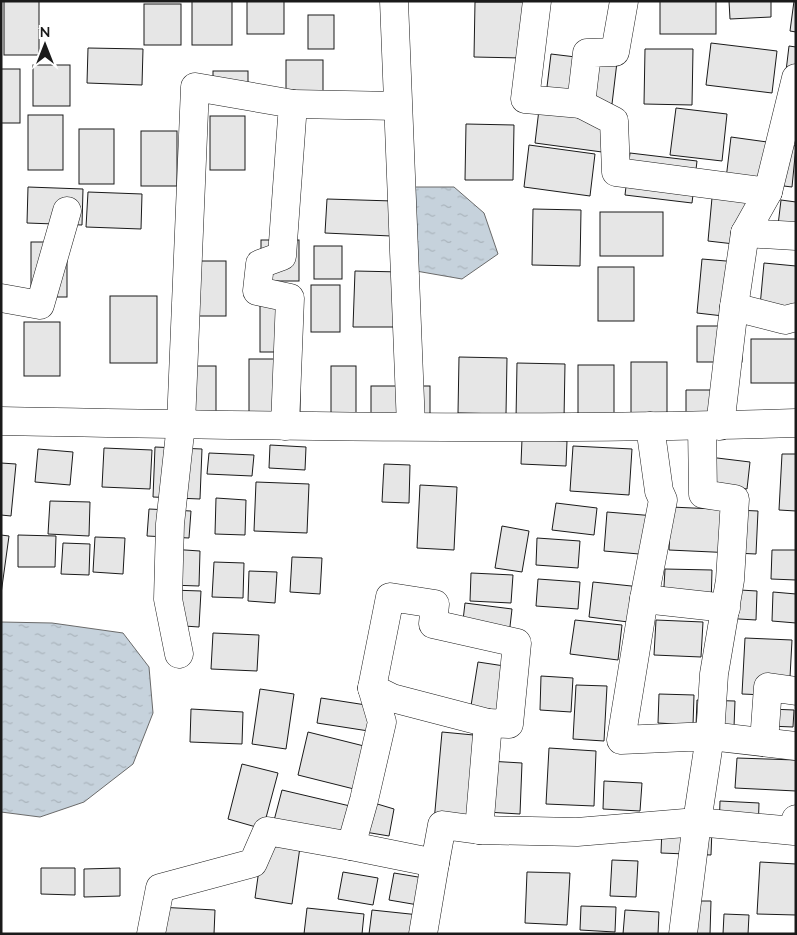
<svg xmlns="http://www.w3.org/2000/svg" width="797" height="935" font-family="Mulish,sans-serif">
	<defs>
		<pattern id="water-ripples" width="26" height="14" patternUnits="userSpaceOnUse" patternTransform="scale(1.25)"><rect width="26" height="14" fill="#c6d2dc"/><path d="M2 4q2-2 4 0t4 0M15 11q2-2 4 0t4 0" fill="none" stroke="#aab4bc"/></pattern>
	</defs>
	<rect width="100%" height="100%" fill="#fff"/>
	<g fill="url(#water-ripples)" stroke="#6a6a6a">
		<polygon points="412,187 454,187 484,213 498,254 462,279 416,271"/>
		<polygon points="1,622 52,623 123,633 149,667 153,713 133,764 84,802 40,817 1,812"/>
	</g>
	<g fill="#e6e6e6" stroke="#1a1a1a">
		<rect x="4" y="1" width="35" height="54"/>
		<rect x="192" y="1" width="40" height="44"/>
		<rect x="247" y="1" width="37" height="33"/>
		<rect x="660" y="1" width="56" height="33"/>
		<polygon points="729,1 771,1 771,17 730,19"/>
		<polygon points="794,1 796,1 796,32 790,31"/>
		<polygon points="475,2 523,2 522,58 474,57"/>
		<rect x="144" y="4" width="37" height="41"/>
		<rect x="308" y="15" width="26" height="34"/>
		<polygon points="711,43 777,51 772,93 706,85"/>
		<polygon points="789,46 796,47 796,89 784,88"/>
		<polygon points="88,48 143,49 142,85 87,83"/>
		<polygon points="645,49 693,49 692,105 644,104"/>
		<polygon points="551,54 617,62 612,104 546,95"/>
		<rect x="286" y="60" width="37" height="40"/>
		<rect x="33" y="65" width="37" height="41"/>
		<rect x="1" y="69" width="19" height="54"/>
		<rect x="213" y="71" width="35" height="23"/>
		<polygon points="540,101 607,109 602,152 535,143"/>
		<polygon points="676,108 727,114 722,161 670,155"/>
		<rect x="28" y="115" width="35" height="55"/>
		<rect x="210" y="116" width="35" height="54"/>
		<polygon points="466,124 514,125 513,180 465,180"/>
		<rect x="79" y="129" width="35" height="55"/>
		<rect x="141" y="131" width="36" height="55"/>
		<polygon points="731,137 796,146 792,187 726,179"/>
		<polygon points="529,145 595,154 590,196 524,187"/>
		<polygon points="630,153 697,161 692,203 625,195"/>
		<polygon points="28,187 83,189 82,225 27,223"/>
		<polygon points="713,187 749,191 743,245 708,241"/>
		<polygon points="88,192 142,194 141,229 86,227"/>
		<polygon points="327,199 393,201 391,236 325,233"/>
		<polygon points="781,200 796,202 796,244 776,242"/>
		<polygon points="533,209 581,210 580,266 532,265"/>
		<rect x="600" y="212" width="63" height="44"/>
		<rect x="261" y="240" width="38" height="41"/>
		<rect x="31" y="242" width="36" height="55"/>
		<rect x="314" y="246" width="28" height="33"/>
		<polygon points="702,259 738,262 732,317 697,313"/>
		<rect x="191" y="261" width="35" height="55"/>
		<polygon points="764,263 796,266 796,307 759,317"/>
		<rect x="598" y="267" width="36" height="54"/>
		<polygon points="355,271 402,272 402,327 353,327"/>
		<rect x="311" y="285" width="29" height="47"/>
		<rect x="110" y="296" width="47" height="67"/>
		<rect x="260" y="298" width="36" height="54"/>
		<rect x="24" y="322" width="36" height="54"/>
		<rect x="697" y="326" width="45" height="36"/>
		<rect x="751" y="339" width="45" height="44"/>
		<polygon points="459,357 507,358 506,414 458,413"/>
		<rect x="249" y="359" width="51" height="61"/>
		<rect x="631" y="362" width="36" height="54"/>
		<polygon points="517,363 565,364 564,419 516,419"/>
		<rect x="578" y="365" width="36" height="54"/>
		<rect x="181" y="366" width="35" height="54"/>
		<rect x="331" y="366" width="25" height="68"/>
		<rect x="371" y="386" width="59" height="46"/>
		<polygon points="686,390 735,390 686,429"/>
		<polygon points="522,439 567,441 566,466 521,464"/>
		<polygon points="270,445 306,447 305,470 269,468"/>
		<polygon points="573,446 632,449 629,495 570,491"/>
		<polygon points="155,447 202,449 200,499 153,497"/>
		<polygon points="104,448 152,450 150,489 102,487"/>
		<polygon points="38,449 73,452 70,485 35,482"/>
		<polygon points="209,453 254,455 252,476 207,474"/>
		<polygon points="782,454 796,454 796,511 779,510"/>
		<polygon points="709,457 750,462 747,489 705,484"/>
		<polygon points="1,463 16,464 11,516 1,515"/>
		<polygon points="384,464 410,465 409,503 382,502"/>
		<polygon points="256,482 309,484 307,533 254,531"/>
		<polygon points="420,485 457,487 454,550 417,548"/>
		<polygon points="216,498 246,500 245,535 215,534"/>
		<polygon points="50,501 90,502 89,536 48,534"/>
		<polygon points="556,503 597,508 594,535 552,530"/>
		<polygon points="671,507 758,511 756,554 669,550"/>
		<polygon points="149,509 191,511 189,538 147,536"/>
		<polygon points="607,512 655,516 651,555 604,551"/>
		<polygon points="502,526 529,531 522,572 495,568"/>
		<polygon points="1,535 9,536 1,594"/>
		<polygon points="18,535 56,536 55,567 18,567"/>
		<polygon points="95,537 125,538 123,574 93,572"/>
		<polygon points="537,538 580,541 578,568 536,565"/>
		<polygon points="63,543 90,544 89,575 61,574"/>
		<polygon points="170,549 200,551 199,586 169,585"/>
		<polygon points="772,550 796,550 796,580 771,579"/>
		<polygon points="292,557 322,558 320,594 290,592"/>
		<polygon points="214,562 244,563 243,598 212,597"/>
		<polygon points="665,569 712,570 711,606 663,604"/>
		<polygon points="249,571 277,572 275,603 248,601"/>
		<polygon points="471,573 513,575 511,603 470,601"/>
		<polygon points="538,579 580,582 578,609 536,606"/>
		<polygon points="593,582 641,587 636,623 589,617"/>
		<polygon points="723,589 757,591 756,620 722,618"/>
		<polygon points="171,590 201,591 199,627 169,625"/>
		<polygon points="773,592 796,594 796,623 772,621"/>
		<polygon points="465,603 512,609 508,644 461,638"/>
		<polygon points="575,620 622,625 618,660 570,654"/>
		<polygon points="656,620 703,622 701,657 654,655"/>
		<polygon points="213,633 259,635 257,671 211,669"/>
		<polygon points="745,638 792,640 789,696 742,694"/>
		<polygon points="478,662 511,667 503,717 470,712"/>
		<polygon points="541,676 573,678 571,712 540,710"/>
		<polygon points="576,685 607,686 604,741 573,739"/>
		<polygon points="260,689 294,694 286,749 252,744"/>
		<polygon points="659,694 694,695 693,725 658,723"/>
		<polygon points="321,698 379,707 375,732 317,723"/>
		<polygon points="697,700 735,701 734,727 696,725"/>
		<polygon points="191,709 243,712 242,744 190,742"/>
		<polygon points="770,709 794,710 793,727 769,726"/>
		<polygon points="308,732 376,749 366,792 298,775"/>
		<polygon points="442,732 484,736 476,826 434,822"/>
		<polygon points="549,748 596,751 594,806 546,804"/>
		<polygon points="737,758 796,760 796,791 735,788"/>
		<polygon points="488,761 522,763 520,814 486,812"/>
		<polygon points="242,764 278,773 263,829 228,819"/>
		<polygon points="604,781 642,783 640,811 603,809"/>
		<polygon points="282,790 350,806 340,849 271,832"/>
		<polygon points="364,800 394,809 389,836 353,830"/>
		<polygon points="720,801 759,803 758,834 719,832"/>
		<polygon points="662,827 712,829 711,855 661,853"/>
		<polygon points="263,841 300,847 292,904 255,898"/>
		<polygon points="612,860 638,861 636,897 610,896"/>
		<polygon points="760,862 796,864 796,915 757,914"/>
		<polygon points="41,868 75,868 75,895 41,894"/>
		<polygon points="120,868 120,896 84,897 84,869"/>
		<polygon points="343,872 378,878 373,905 338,899"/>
		<polygon points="527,872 570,873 567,925 525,923"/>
		<polygon points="394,873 430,879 424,906 389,900"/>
		<polygon points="686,901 711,901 710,934 685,934"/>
		<polygon points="581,906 616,907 615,932 580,930"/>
		<polygon points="158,907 215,910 214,934 157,934"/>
		<polygon points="307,908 364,914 362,934 304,934"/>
		<polygon points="372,910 429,916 427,934 369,934"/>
		<polygon points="625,910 659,912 658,934 623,934"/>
		<polygon points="724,914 749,915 748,934 723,934"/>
	</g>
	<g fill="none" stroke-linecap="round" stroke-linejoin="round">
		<defs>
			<g id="minor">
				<polyline points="394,1 411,426"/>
				<polyline points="537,1 525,99 581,104 587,53 615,52 624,1"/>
				<polyline points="293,104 397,106"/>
				<polyline points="581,104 614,121 616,172 768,192 796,78"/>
				<polyline points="768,192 745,233 796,236"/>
				<polyline points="1,298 40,305 67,211"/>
				<polyline points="734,307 745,233"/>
				<path d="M1 421C266 426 531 431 796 423"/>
				<polyline points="650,426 659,491 663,500 644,599 621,740 710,736 697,822 683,934"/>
				<polyline points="702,426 703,494 735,499 730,580 714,674 710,736 796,746"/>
				<polyline points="720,426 734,307 785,320 796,317"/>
				<polyline points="644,599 726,608"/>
				<polyline points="179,654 168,599 170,524 181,424 195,87 293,104 282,256 260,264 257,291 290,298 285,426"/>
				<polyline points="372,688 392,698 488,723"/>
				<polyline points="764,742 768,687 796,691"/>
				<polyline points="351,846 364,800 382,722 372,688 390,597 435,604 433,624 517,643 509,724 488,723 479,830"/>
				<polyline points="151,934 160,888 253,863 267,831 351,846 435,863 442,825 479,830 577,832 697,822 794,831 796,819"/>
				<polyline points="423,934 435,863"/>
			</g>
		</defs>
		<use href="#minor" stroke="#1a1a1a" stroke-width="29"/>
		<use href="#minor" stroke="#fff" stroke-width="28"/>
	</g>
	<rect width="797" height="935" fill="none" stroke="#1a1a1a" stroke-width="5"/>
	<g transform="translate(45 45)" stroke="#ffffff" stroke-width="4" paint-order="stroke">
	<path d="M0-4L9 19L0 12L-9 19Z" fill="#1a1a1a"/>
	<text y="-8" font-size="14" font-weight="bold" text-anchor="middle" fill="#1a1a1a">N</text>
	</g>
</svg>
